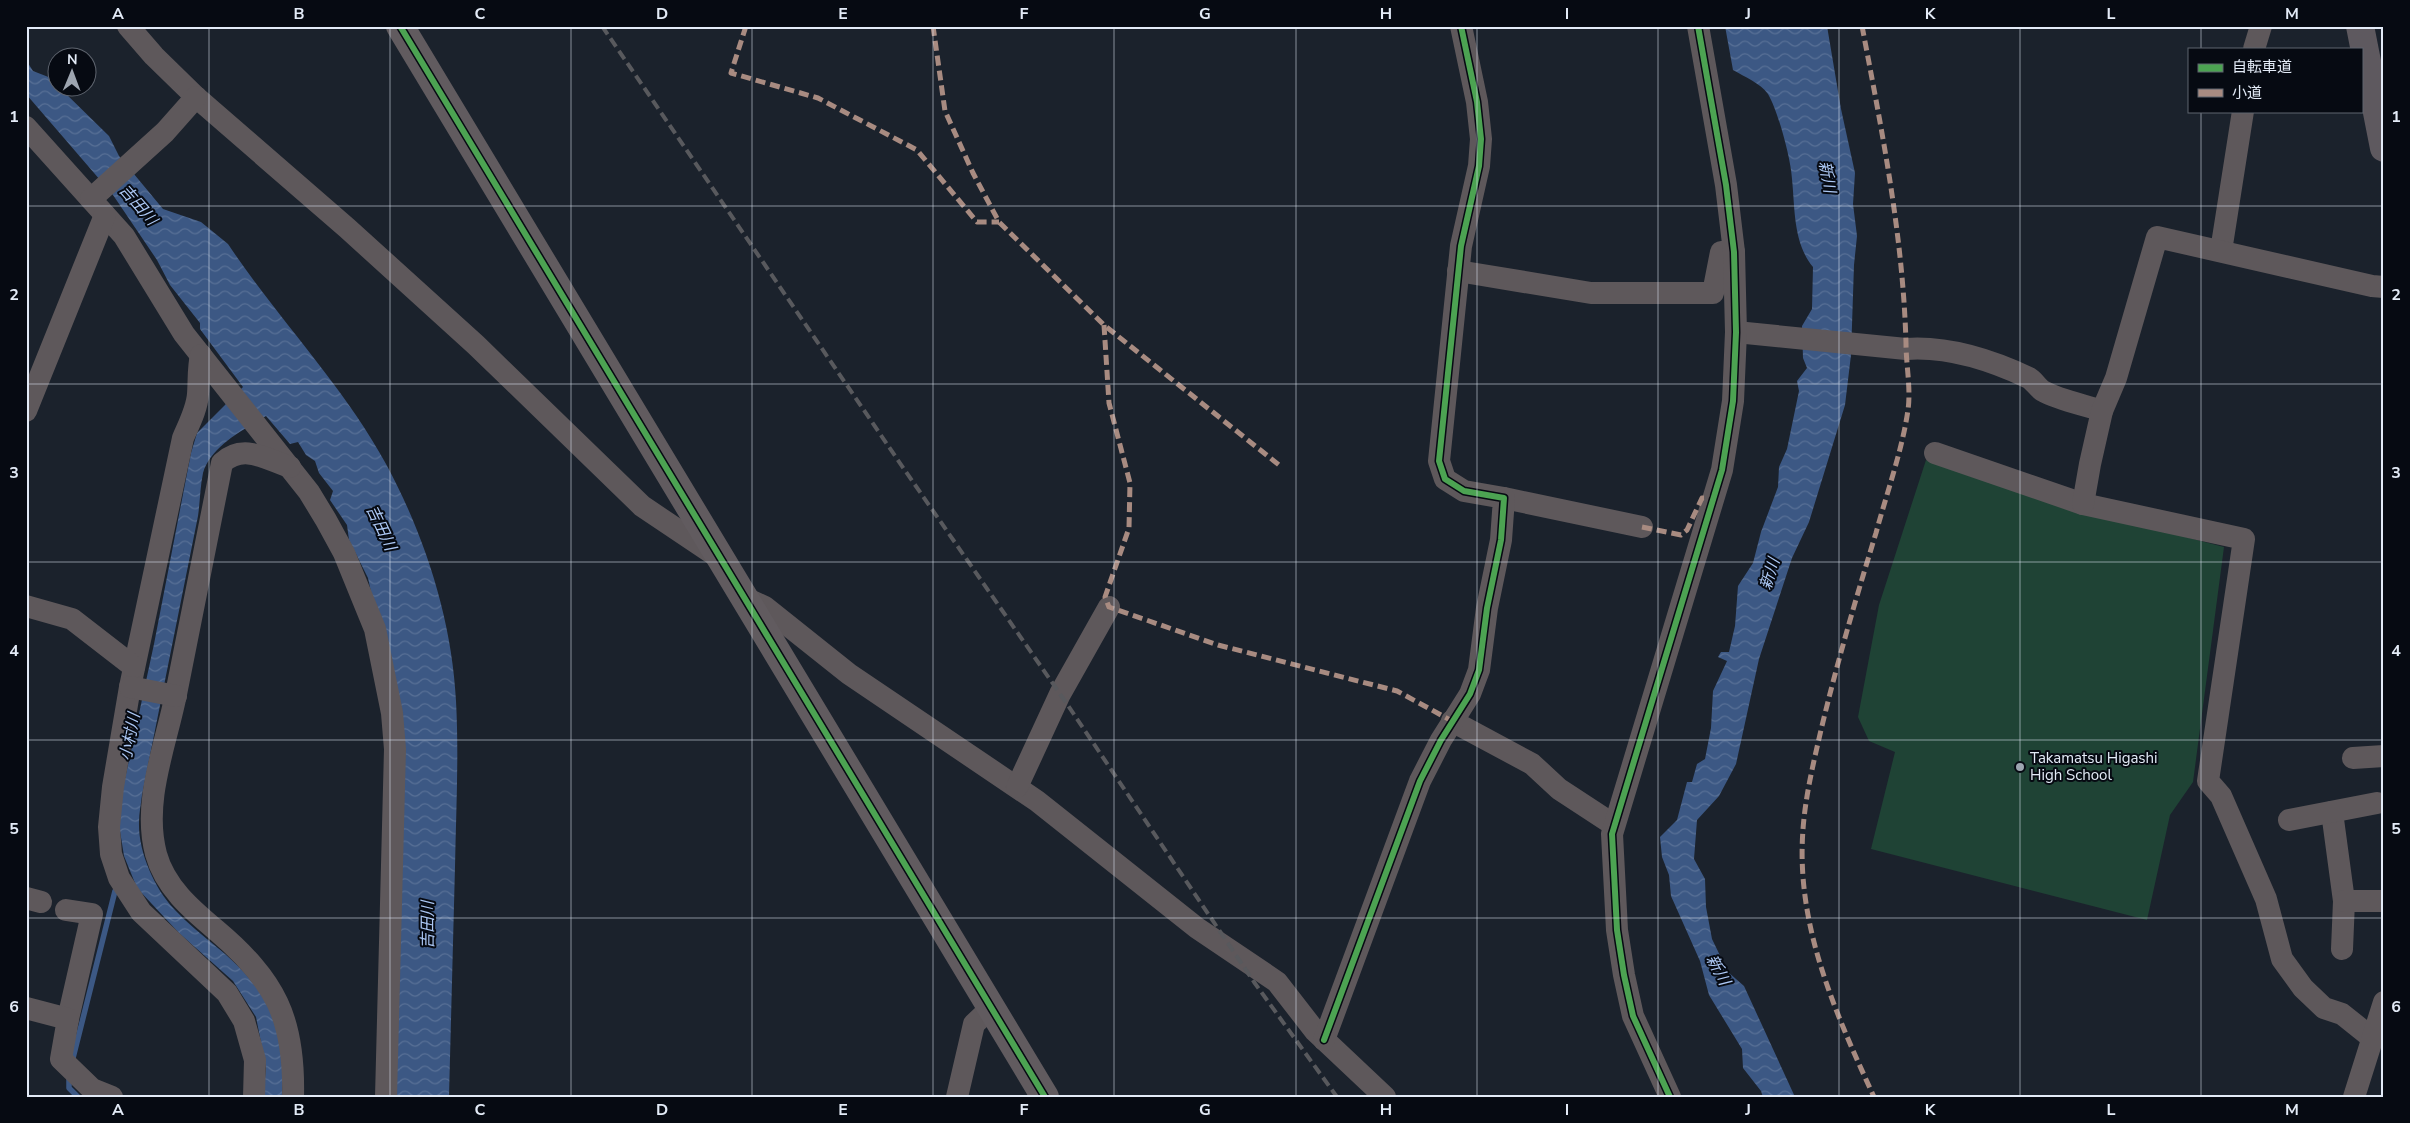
<svg xmlns="http://www.w3.org/2000/svg" width="2410" height="1123" font-family="'Nunito Sans','Noto Sans JP',sans-serif">
	<defs>
		<pattern id="water-waves" width="16" height="10" patternUnits="userSpaceOnUse" patternTransform="scale(1.25)"><rect width="16" height="10" fill="#3c5884"/><path d="M0 5q4-4 8 0t8 0" fill="none" stroke="#587096"/></pattern>
	</defs>
	<rect width="100%" height="100%" fill="#1b222c"/>
	<polygon fill="#1f4335" points="1926,460 2070,507 2224,547 2193,782 2170,815 2147,920 1871,849 1895,752 1869,741 1858,717 1879,605"/>
	<g fill="url(#water-waves)">
		<path d="M1725 26H1827L1841 109 1855 173 1853 204 1857 236 1854 265 1851 355 1845 405 1809 522 1792 558 1759 659 1736 764 1719 796 1697 820 1694 859 1705 879 1706 907 1712 939 1728 972 1744 986 1795 1097H1763L1761 1091 1743 1068 1742 1049 1709 995 1700 961 1671 896 1669 875 1662 857 1660 837 1677 820 1687 782H1692L1697 764 1705 759 1711 728 1713 691 1727 661 1718 657 1721 652H1729L1735 626 1738 586 1753 563 1761 532 1778 487 1779 467 1787 449 1799 391 1797 381 1807 368 1803 358 1802 326 1812 309 1813 267C1793 243 1795 208 1792 179 1791 159 1778 111 1768 94 1760 83 1745 77 1733 70Z"/>
		<path d="M26 60 33 71 51 78 58 88H60L109 136 119 156 163 209 201 222 228 244C278 319 343 385 386 464 425 536 452 620 456 701 459 756 456 812 455 867 453 943 451 1020 449 1097H394L402 738 368 578 349 540 347 525 330 500 333 491 319 473 315 461 306 455 298 442 290 444 266 416C243 430 211 446 203 473 200 487 200 503 198 516L142 795C141 804 139 813 139 822 138 851 154 888 174 909 206 943 242 959 267 1004 283 1032 283 1065 282 1097H263L266 1068 256 1017 233 981 179 933 137 888 124 856 119 825 123 788 154 644 191 453 197 433 243 387 200 329V323L170 285 157 260 113 195 26 94Z"/>
	</g>
	<g fill="none" stroke-linecap="round" stroke-linejoin="round">
		<g stroke="#3c5884" stroke-width="5.5">
			<polyline points="72,1062 115,891"/>
			<polyline points="69,1076 69,1088 78,1097"/>
		</g>
		<g stroke="#5e585b" stroke-width="22">
			<polyline points="128,26 154,56 196,97 347,228 476,345 642,506 718,557"/>
			<polyline points="2254,49 2261,26"/>
			<polyline points="26,127 124,236 184,334 309,492 326,520 344,553 375,629 392,713 395,749 386,1097"/>
			<polyline points="91,199 165,132 196,97"/>
			<polyline points="2221,251 2243,111"/>
			<polyline points="1458,271 1591,293 1713,293 1721,252 1734,252"/>
			<path d="M1736 332 1906 349C1948 346 1991 360 2029 378 2034 381 2038 388 2043 391 2059 400 2085 405 2102 411"/>
			<path d="M201 355C198 368 199 380 198 394 197 409 189 424 183 438L130 687 113 787 109 827 111 854 119 878 141 912 227 993 244 1021 255 1060 254 1097"/>
			<polyline points="26,411 105,215"/>
			<polyline points="1935,453 2083,504 2244,539 2208,781 2221,796 2266,899 2282,959 2303,988 2324,1008 2342,1014 2372,1038"/>
			<path d="M290 467C266 459 243 443 222 463 207 540 192 617 176 694 166 745 142 801 156 854 165 887 191 909 216 930 275 980 295 1018 293 1097"/>
			<polyline points="1504,498 1642,527"/>
			<polyline points="2083,504 2090,464 2102,411 2116,378 2157,237 2372,286 2384,287"/>
			<polyline points="743,597 765,607 849,674 1037,801 1197,928 1277,982 1315,1031 1385,1097"/>
			<polyline points="26,606 72,619 134,667"/>
			<polyline points="130,687 176,696"/>
			<polyline points="1452,721 1532,764 1559,789 1614,825"/>
			<polyline points="2353,758 2384,756"/>
			<polyline points="1017,787 1060,694 1109,607"/>
			<polyline points="2332,812 2344,901 2342,949"/>
			<polyline points="2289,820 2377,803"/>
			<polyline points="26,898 41,902"/>
			<polyline points="2344,901 2384,901"/>
			<polyline points="66,910 92,914 68,1019"/>
			<polyline points="26,1008 68,1019 61,1059 92,1089 112,1097"/>
			<polyline points="1324,1040 1420,781 1441,740 1470,694 1479,670 1487,608 1501,540 1504,498 1464,491 1445,479 1439,461 1461,246 1479,166 1481,139 1477,102 1461,26"/>
			<polyline points="957,1097 974,1024 991,1008"/>
			<polyline points="1670,1097 1633,1016 1624,975 1617,930 1612,834 1722,470 1733,401 1736,332 1734,252 1726,185 1698,26"/>
			<polyline points="2354,1097 2384,1002"/>
		</g>
		<polyline stroke="#615b5f" stroke-width="28" points="400,26 1045,1097"/>
		<polyline stroke="#5e595f" stroke-width="28" points="2360,26 2384,148"/>
		<polyline stroke="#58595d" stroke-width="4" stroke-dasharray="10 5" stroke-linecap="butt" points="602,26 904,469 1067,704 1254,982 1337,1097"/>
		<g stroke="#a88b81" stroke-width="5" stroke-dasharray="10 5" stroke-linecap="butt">
			<polyline points="746,26 731,73 818,98 917,150 977,222 999,222"/>
			<polyline points="933,26 945,111 973,173 999,222 1104,325 1279,465"/>
			<path d="M1862 26C1882 131 1903 236 1906 343 1906 365 1911 388 1908 410 1902 451 1887 492 1876 533 1856 598 1837 663 1821 730 1809 782 1799 823 1803 877 1809 955 1842 1027 1874 1097"/>
			<polyline points="1104,325 1109,403 1130,483 1129,528 1105,597 1109,607 1218,645 1397,691 1452,721"/>
			<polyline points="1642,527 1681,535 1687,530 1702,498 1713,498"/>
		</g>
		<defs>
			<g id="cycleway">
				<polyline points="400,26 1045,1097"/>
				<polyline points="1324,1040 1420,781 1441,740 1470,694 1479,670 1487,608 1501,540 1504,498 1464,491 1445,479 1439,461 1461,246 1479,166 1481,139 1477,102 1461,26"/>
				<polyline points="1670,1097 1633,1016 1624,975 1617,930 1612,834 1722,470 1733,401 1736,332 1734,252 1726,185 1698,26"/>
			</g>
		</defs>
		<use href="#cycleway" stroke="#060a12" stroke-width="9"/>
		<use href="#cycleway" stroke="#4ca352" stroke-width="6"/>
	</g>
	<path fill="none" stroke="#e3ebf7" stroke-width="1" stroke-opacity="0.55" d="M209 26V1097M390 26V1097M571 26V1097M752 26V1097M933 26V1097M1114 26V1097M1296 26V1097M1477 26V1097M1658 26V1097M1839 26V1097M2020 26V1097M2201 26V49M2201 111V1097M26 206H2384M26 384H2384M26 562H2384M26 740H2384M26 918H2384"/>
	<circle fill="#9da5b0" stroke="#060a12" stroke-width="2" cx="2020" cy="767" r="5"/>
	<g text-anchor="middle" dominant-baseline="central" stroke-width="4" stroke-linejoin="round" paint-order="stroke">
		<g font-size="15" fill="#e3ebf7" stroke="#060a12" text-anchor="start">
			<text x="2030" y="758">Takamatsu Higashi<tspan x="2030" dy="17">High School</tspan></text>
		</g>
		<g font-size="16" font-style="italic" fill="#adc9f6" stroke="#060a12">
			<text transform="translate(1827 177) rotate(80)">新川</text>
			<text transform="translate(138 205) rotate(49)">吉田川</text>
			<text transform="translate(381 528) rotate(65)">吉田川</text>
			<text transform="translate(1770 574) rotate(-73)">新川</text>
			<text transform="translate(130 737) rotate(-79)">小村川</text>
			<text transform="translate(428 925) rotate(-90)">吉田川</text>
			<text transform="translate(1718 970) rotate(62)">新川</text>
		</g>
	</g>
	<rect width="2410" height="1123" fill="none" stroke="#060a12" stroke-width="55"/>
	<rect x="2188" y="48" width="175" height="65" fill="#060a12" stroke="#5e646e"/>
	<rect x="2198" y="64" width="25" height="8" fill="#4ca352" stroke="#5e646e"/>
	<text x="2232" y="72" font-size="15" fill="#e3ebf7">自転車道</text>
	<rect x="2198" y="89" width="25" height="8" fill="#a88b81" stroke="#5e646e"/>
	<text x="2232" y="98" font-size="15" fill="#e3ebf7">小道</text>
	<g transform="translate(72 72) rotate(1)"><circle r="24" fill="#060a12" stroke="#5e646e"/>
	<path d="M0-4L9 19L0 12L-9 19Z" fill="#9da5b0"/>
	<text y="-8" font-size="14" font-weight="bold" text-anchor="middle" fill="#e3ebf7">N</text>
	</g>
	<rect x="28" y="28" width="2354" height="1068" fill="none" stroke="#e3ebf7" stroke-width="2"/>
	<g font-size="16" text-anchor="middle" font-weight="bold" fill="#e3ebf7">
		<text x="118" y="19">A</text>
		<text x="299" y="19">B</text>
		<text x="480" y="19">C</text>
		<text x="662" y="19">D</text>
		<text x="843" y="19">E</text>
		<text x="1024" y="19">F</text>
		<text x="1205" y="19">G</text>
		<text x="1386" y="19">H</text>
		<text x="1567" y="19">I</text>
		<text x="1748" y="19">J</text>
		<text x="1930" y="19">K</text>
		<text x="2111" y="19">L</text>
		<text x="2292" y="19">M</text>
		<text x="14" y="122">1</text>
		<text x="2396" y="122">1</text>
		<text x="14" y="300">2</text>
		<text x="2396" y="300">2</text>
		<text x="14" y="478">3</text>
		<text x="2396" y="478">3</text>
		<text x="14" y="656">4</text>
		<text x="2396" y="656">4</text>
		<text x="14" y="834">5</text>
		<text x="2396" y="834">5</text>
		<text x="14" y="1012">6</text>
		<text x="2396" y="1012">6</text>
		<text x="118" y="1115">A</text>
		<text x="299" y="1115">B</text>
		<text x="480" y="1115">C</text>
		<text x="662" y="1115">D</text>
		<text x="843" y="1115">E</text>
		<text x="1024" y="1115">F</text>
		<text x="1205" y="1115">G</text>
		<text x="1386" y="1115">H</text>
		<text x="1567" y="1115">I</text>
		<text x="1748" y="1115">J</text>
		<text x="1930" y="1115">K</text>
		<text x="2111" y="1115">L</text>
		<text x="2292" y="1115">M</text>
	</g>
</svg>
